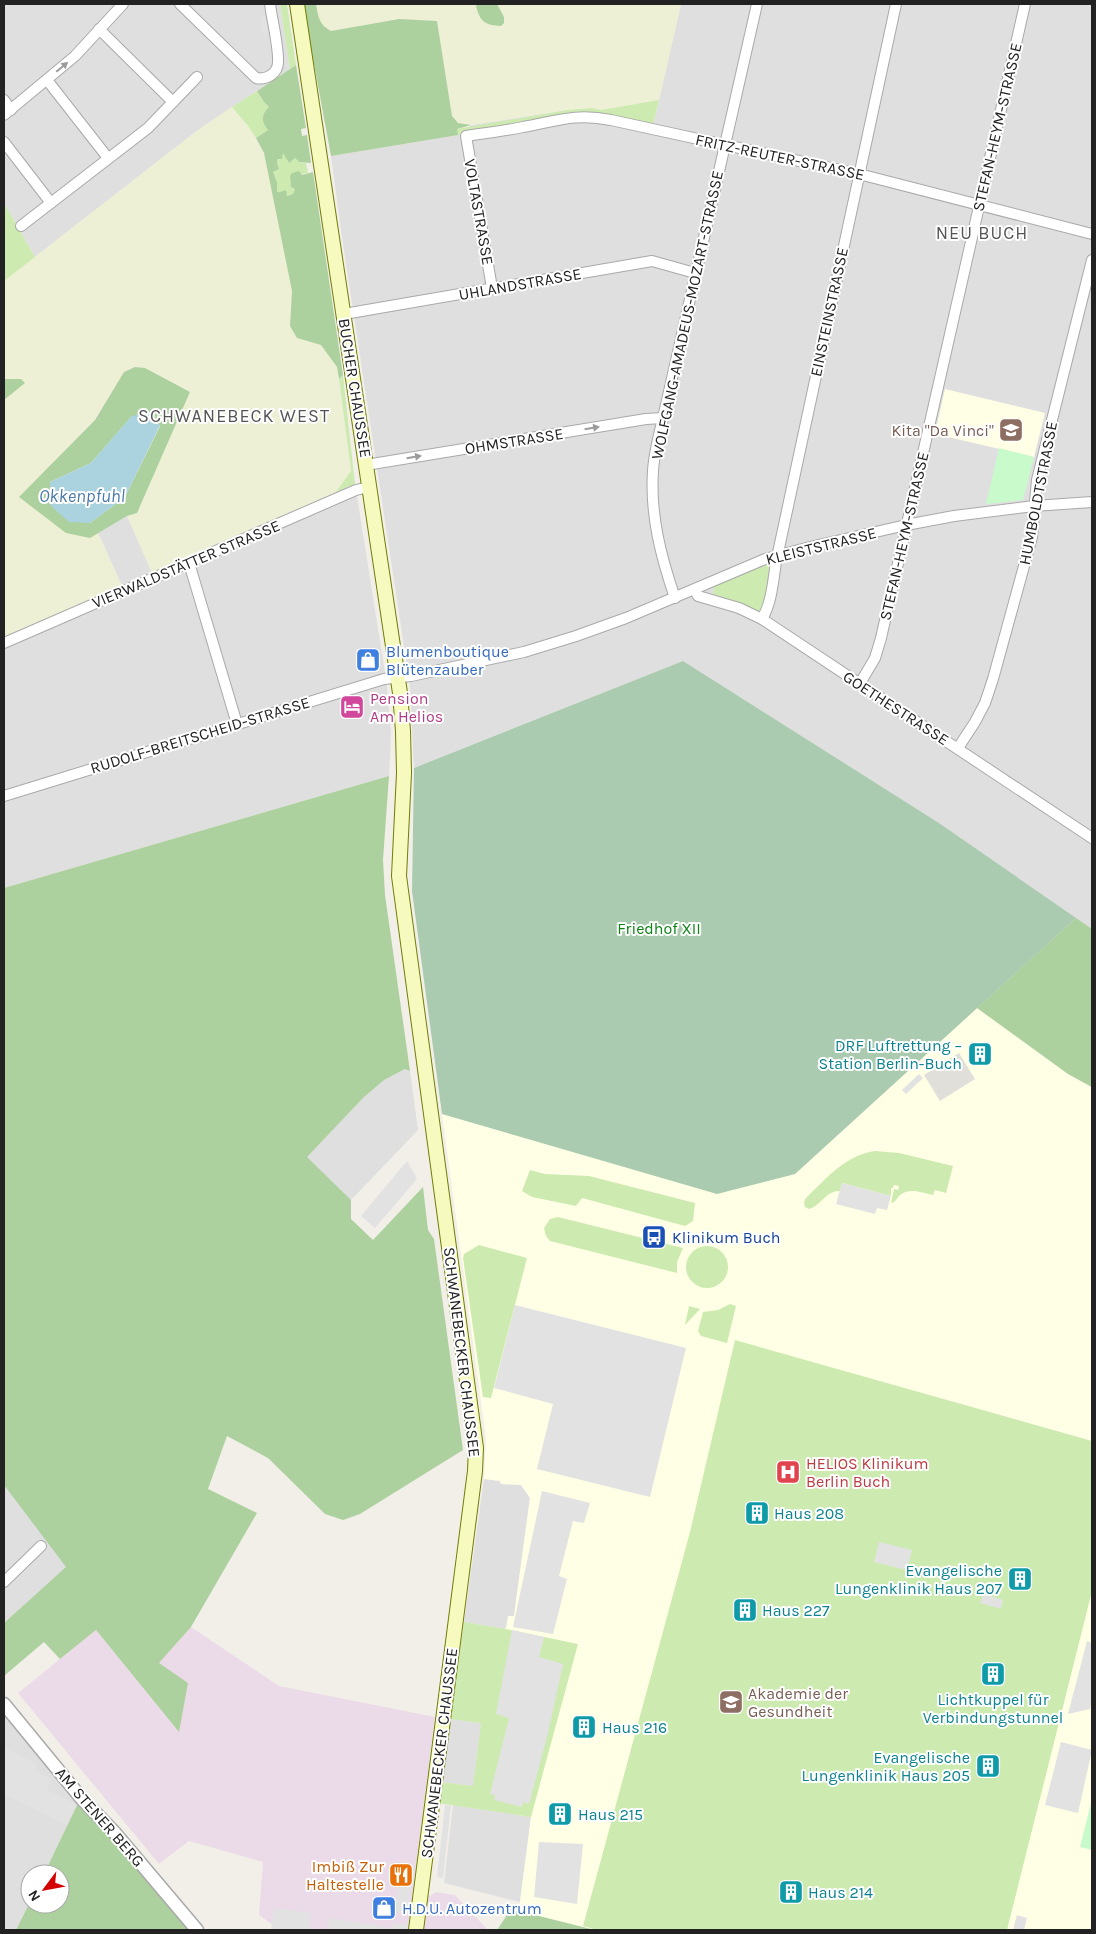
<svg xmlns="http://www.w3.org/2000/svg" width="1096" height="1934" font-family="Karla,sans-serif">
	<rect width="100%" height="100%" fill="#f2efe9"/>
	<g fill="#e0dfdf">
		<polygon points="4,4 280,4 290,69 198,130 35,257 4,203"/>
		<polygon points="681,4 1092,4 1092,930 939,823 683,661 414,768 410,686 342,237 331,156 457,135 471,125 568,110 654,122"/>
		<polygon points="355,484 387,685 391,734 389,776 4,888 4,638 122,586 98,533 127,516 153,573"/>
		<polygon points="405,1069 410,1071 418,1130 351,1200 306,1157 363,1098 384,1080"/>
		<polygon points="4,1460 67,1567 4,1623"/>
		<polygon points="484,1479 500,1481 501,1484 521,1485 530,1497 514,1616 506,1629 464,1622"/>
		<polygon points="4,1713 78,1803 44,1874 30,1874 30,1902 16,1930 4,1930"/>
		<polygon points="450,1719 481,1723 473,1786 440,1782"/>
		<polygon points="453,1805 531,1817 520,1902 444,1883"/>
	</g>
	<g fill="#ebdbe8">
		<polygon points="191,1627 279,1686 435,1717 408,1930 280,1930 259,1915 263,1862 189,1841 159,1864 18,1693 96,1630 179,1732 159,1663"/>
		<polygon points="436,1892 455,1895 488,1930 423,1930 428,1897"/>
	</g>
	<g fill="#ffffe5">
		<polygon points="945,389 1045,413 1034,457 935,434"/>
		<polygon points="977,1008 1068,1074 1092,1088 1092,1930 568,1930 518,1917 531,1817 481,1808 504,1629 506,1628 508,1616 514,1616 530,1498 521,1485 501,1484 500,1481 484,1479 486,1439 482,1409 442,1114 717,1193 795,1174"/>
	</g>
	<polygon fill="#e1dfda" points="959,1053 975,1079 940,1101 924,1075"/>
	<g fill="#eef0d5">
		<polygon points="316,4 477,4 476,7 479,16 488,25 499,5 497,4 681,4 659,100 601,110 592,108 568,110 471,125 458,123 452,116 437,22 399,19 331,31 325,28 319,22"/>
		<polygon points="232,107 248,126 264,153 292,291 290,326 297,338 321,345 337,367 351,471 336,492 152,573 127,516 137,513 190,392 145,368 135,367 124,372 94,420 63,452 90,538 98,533 122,586 4,638 4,400 24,383 20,379 4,379 4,281 198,130"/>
	</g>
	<g fill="#cdebb0">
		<polygon points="280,4 287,4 296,65 290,69"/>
		<polygon points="257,91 264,102 269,107 268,130 256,138 248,126 232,107"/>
		<polygon points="659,100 653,126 583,112 458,135 456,129 568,110 592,108 601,110"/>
		<path d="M283 153H284L289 163 295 158 299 162 306 163 308 173C301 175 296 173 290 176L291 186 295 189 293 194 287 196 277 192V182L273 172 278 169 277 163Z"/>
		<polygon points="4,203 35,257 4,281"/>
		<polygon points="343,375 355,484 336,492 351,471 339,379"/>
		<polygon points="767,564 770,567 770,579 761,616 743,606 713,594 714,587"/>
		<path d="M875 1151 899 1153 953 1166 946 1193 935 1190 933 1195C923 1193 909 1187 900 1195 896 1199 896 1202 891 1203L894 1189 898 1190 899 1186 894 1185 893 1188H891V1196L842 1183 840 1191C826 1190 821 1206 809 1209L805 1207 804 1203 805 1199C826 1179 845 1155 875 1151Z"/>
		<polygon points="530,1170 545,1174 589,1176 695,1203 693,1221 685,1226 582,1198 576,1206 532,1197 522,1191"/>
		<polygon points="558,1217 683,1248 677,1262 677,1273 550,1241 546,1236 544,1228 550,1219"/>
		<polygon points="479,1245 527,1258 491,1398 483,1397 463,1258 464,1254"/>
		<circle cx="707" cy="1267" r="21"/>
		<polygon points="730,1304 736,1306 727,1343 701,1336 698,1331 703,1312 718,1310"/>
		<polygon points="689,1306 700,1309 685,1325"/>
		<polygon points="735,1340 1092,1441 1092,1591 1007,1930 597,1930 583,1926 690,1532"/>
		<polygon points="464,1622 506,1629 578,1644 531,1817 437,1803 440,1782 473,1786 481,1723 450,1719"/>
	</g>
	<g fill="#add19e" fill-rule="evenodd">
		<path d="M303 4H316C318 16 319 25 331 31L399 19 437 21 452 116 458 123 471 125 457 129 458 135 331 156Z"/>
		<path d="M477 4H497L504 17V23L501 26C485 25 480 22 476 6Z"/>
		<path d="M296 65 306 128 301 129 302 136 307 135 311 163 299 162 295 158 289 163 283 153 282 159H278L277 163 279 169 273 172 277 182V192H280L286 190 287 196 293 194 295 189 291 187 290 176 292 173 299 171 302 175 313 172 343 375 339 379 337 367 321 345 297 338 290 326 292 291 264 153 256 138 268 130C261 121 261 115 269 107L264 102 257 91Z"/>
		<path d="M135 367 145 368 190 392 137 513 127 516 90 538 66 533 19 497 95 420 124 372ZM132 416 160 426 125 497 90 523 50 482 91 463Z"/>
		<polygon points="4,379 21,379 25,383 4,400"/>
		<polygon points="389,776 383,860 385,895 410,1071 405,1069 384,1080 363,1098 307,1157 351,1200 351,1219 373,1240 423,1187 428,1230 434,1239 463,1450 360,1514 343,1520 325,1514 268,1458 227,1436 208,1489 257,1513 191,1627 159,1663 188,1683 179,1732 96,1630 60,1659 44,1642 4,1676 4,1623 66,1567 4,1485 4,888"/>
		<polygon points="1076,918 1092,929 1092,1087 1068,1074 977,1008"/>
		<polygon points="78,1803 109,1836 188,1930 16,1930 30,1902 30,1904 60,1904 60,1874 44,1874"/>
		<polygon points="511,1909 595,1930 497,1930"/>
	</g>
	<polygon fill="#aacbaf" points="683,661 939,823 1076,918 795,1174 717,1194 442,1114 412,891 414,768"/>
	<g fill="#c8facc">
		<polygon points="999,448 1034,457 1023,500 986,504"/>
		<polygon points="1092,1799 1092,1850 1080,1847"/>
	</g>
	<g fill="#e2e2e2">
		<polygon points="267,15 270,33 262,34 260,16"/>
		<polygon points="919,1074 923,1078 906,1094 902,1090"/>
		<polygon points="407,1161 417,1179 375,1228 361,1216"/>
		<polygon points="842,1183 891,1196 887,1210 877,1208 875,1214 836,1204"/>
		<polygon points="515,1305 686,1348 650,1497 537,1469 553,1404 494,1388"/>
		<polygon points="542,1491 590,1503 584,1523 573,1521 559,1576 567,1579 553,1634 513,1627"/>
		<polygon points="879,1542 912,1550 907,1570 874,1562"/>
		<polygon points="983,1594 1003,1600 1001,1609 980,1603"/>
		<polygon points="512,1630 544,1637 539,1657 563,1664 548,1733 529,1804 523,1802 522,1807 494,1800 495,1795 490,1794 509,1718 496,1714"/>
		<polygon points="1087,1641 1092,1643 1092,1700 1090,1709 1068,1714"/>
		<polygon points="1061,1742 1092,1750 1078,1813 1045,1805"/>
		<polygon points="4,1747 37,1764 35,1771 52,1779 47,1790 77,1805 67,1825 4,1794"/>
		<polygon points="445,1805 451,1806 443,1878 437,1877"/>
		<polygon points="539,1842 583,1844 577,1904 534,1897"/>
		<polygon points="399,1881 411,1882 407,1913 395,1911"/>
		<polygon points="274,1908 311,1913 309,1930 271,1930"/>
		<polygon points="1017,1915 1027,1918 1024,1930 1013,1930"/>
		<polygon points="329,1918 391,1928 390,1930 327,1930"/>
		<polygon points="393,1923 409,1925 408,1930 392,1930"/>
	</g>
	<polygon fill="#aad3df" points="150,412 160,425 125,497 90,523 69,522 51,506 50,482 91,463 132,416"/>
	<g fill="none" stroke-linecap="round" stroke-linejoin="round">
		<defs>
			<g id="minor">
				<path d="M180 4 256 78C266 80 278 74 278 62 279 48 272 20 270 4"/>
				<polyline points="99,29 173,102"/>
				<polyline points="47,80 108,158"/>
				<polyline points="4,100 11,110"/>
				<polyline points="4,115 75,56 123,4"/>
				<polyline points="4,142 51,203"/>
				<polyline points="21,226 148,128 197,77"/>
				<path d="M492 288 466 136C485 133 504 131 523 127 557 121 575 113 611 120L859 174 1092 234"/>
				<polyline points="344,314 652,261 695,273"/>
				<polyline points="366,465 646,419 663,418"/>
				<polyline points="189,563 237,724"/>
				<polyline points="695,590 698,596 739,608 762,619 1092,838"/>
				<path d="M675 598C661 557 650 515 653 471 654 453 659 435 663 418L757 4"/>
				<path d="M762 619C772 602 773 581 776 562L896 4"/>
				<polyline points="4,643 356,490 369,487"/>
				<polyline points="859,685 875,658 881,638 1025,4"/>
				<polyline points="958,748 975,722 985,703 993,679 1032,537 1037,480 1092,260"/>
				<polyline points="4,796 384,679 411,676 524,652 576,636 626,618 765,559 810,547 906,525 954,516 1034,506 1092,502"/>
				<polyline points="4,1582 41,1546"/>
			</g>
			<polyline id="tertiary" points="4,1704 82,1799 115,1833 197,1930"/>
			<polyline id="secondary" points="297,4 400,693 403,731 404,773 399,876 476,1448 475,1471 416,1930"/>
		</defs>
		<use href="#minor" stroke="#a9a9a9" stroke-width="12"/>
		<use href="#tertiary" stroke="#a9a9a9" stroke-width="15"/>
		<use href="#secondary" stroke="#707d05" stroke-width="16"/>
		<use href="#minor" stroke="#fff" stroke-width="10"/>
		<use href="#tertiary" stroke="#fff" stroke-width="12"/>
		<use href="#secondary" stroke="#f7fabf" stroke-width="14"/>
	</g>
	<defs><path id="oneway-solid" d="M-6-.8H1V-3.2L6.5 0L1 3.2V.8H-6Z" transform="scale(1.25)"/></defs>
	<g fill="#9c9c9c">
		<use href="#oneway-solid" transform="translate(62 67) rotate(-40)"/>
		<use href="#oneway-solid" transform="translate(592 428) rotate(-9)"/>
		<use href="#oneway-solid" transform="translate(414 457) rotate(-9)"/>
	</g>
	<defs>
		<symbol id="school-square" viewBox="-11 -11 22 22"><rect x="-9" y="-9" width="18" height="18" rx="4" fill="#8d6e63" stroke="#fff"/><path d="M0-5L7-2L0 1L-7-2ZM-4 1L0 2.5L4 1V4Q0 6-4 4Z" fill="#fff"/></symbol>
		<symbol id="shop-square" viewBox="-11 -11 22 22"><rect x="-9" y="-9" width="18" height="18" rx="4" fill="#3f7fe0" stroke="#fff"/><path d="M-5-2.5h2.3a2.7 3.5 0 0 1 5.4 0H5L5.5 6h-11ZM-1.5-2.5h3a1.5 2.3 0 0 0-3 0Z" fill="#fff"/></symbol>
		<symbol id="hotel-square" viewBox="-11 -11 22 22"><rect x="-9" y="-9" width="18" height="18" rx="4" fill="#d1479c" stroke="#fff"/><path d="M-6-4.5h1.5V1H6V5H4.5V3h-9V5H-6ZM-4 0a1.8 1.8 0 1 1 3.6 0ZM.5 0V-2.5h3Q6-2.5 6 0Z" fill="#fff"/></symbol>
		<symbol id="building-square" viewBox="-11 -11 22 22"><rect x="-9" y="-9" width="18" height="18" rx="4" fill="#0f9aa8" stroke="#fff"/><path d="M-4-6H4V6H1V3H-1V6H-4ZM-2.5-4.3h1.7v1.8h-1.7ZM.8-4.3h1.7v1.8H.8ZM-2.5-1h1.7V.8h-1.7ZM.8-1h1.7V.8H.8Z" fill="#fff"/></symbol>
		<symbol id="bus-square" viewBox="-11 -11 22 22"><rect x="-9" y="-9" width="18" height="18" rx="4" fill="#1a4fb4" stroke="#fff"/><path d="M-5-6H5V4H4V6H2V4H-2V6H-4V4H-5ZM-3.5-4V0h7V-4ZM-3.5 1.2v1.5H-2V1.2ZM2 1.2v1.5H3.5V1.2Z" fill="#fff"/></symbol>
		<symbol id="hospital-square" viewBox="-11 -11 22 22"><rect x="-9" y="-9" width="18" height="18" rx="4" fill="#e0444e" stroke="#fff"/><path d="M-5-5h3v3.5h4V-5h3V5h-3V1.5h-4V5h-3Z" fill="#fff"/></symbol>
		<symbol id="restaurant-square" viewBox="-11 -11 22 22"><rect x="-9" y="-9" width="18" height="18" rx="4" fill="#e8710a" stroke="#fff"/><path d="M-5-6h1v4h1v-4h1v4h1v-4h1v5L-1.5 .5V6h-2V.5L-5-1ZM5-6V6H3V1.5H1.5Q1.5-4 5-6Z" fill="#fff"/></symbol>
	</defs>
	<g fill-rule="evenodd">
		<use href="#school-square" x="997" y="416" width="28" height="28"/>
		<use href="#shop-square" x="354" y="646" width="28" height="28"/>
		<use href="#hotel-square" x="338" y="693" width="28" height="28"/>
		<use href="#building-square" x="966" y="1040" width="28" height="28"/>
		<use href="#bus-square" x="640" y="1223" width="28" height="28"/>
		<use href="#hospital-square" x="774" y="1458" width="28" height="28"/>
		<use href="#building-square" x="743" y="1499" width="28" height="28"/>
		<use href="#building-square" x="1006" y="1565" width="28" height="28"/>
		<use href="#building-square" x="731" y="1596" width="28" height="28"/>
		<use href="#building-square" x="979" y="1660" width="28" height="28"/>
		<use href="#school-square" x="717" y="1688" width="28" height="28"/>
		<use href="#building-square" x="570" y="1713" width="28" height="28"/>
		<use href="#building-square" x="974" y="1752" width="28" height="28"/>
		<use href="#building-square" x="546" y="1800" width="28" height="28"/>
		<use href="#restaurant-square" x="387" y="1861" width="28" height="28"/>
		<use href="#building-square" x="777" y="1878" width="28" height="28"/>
		<use href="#shop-square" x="370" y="1894" width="28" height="28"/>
	</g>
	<g text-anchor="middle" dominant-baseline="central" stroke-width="4" stroke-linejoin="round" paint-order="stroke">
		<g font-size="16" fill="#222" stroke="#fff">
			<text transform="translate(997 127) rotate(-77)">STEFAN-HEYM-STRASSE</text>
			<text transform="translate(780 157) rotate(12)">FRITZ-REUTER-STRASSE</text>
			<text transform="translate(479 212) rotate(80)">VOLTASTRASSE</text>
			<text transform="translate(520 284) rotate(-10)">UHLANDSTRASSE</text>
			<text transform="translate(829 312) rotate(-78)">EINSTEINSTRASSE</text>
			<text transform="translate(687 315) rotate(-78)">WOLFGANG-AMADEUS-MOZART-STRASSE</text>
			<text transform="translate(355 388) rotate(81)">BUCHER CHAUSSEE</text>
			<text transform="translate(514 441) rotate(-9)">OHMSTRASSE</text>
			<text transform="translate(1038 493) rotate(-79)">HUMBOLDTSTRASSE</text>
			<text transform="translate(904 536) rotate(-77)">STEFAN-HEYM-STRASSE</text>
			<text transform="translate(821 546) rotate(-14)">KLEISTSTRASSE</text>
			<text transform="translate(186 564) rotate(-23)">VIERWALDSTÄTTER STRASSE</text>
			<text transform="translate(896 708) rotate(33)">GOETHESTRASSE</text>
			<text transform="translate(200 735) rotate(-17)">RUDOLF-BREITSCHEID-STRASSE</text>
			<text transform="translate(462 1352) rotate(83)">SCHWANEBECKER CHAUSSEE</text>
			<text transform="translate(439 1753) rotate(-83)">SCHWANEBECKER CHAUSSEE</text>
			<text transform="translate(100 1817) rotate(49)">AM STENER BERG</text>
		</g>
		<g font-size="16" fill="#785e54" stroke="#fff" text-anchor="end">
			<text x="994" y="430">Kita "Da Vinci"</text>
			<text x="748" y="1693" text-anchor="start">Akademie der<tspan x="748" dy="18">Gesundheit</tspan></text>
		</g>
		<g font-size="16" fill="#366cbe" stroke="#fff" text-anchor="start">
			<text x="386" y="651">Blumenboutique<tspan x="386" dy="18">Blütenzauber</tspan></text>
			<text x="402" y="1908">H.D.U. Autozentrum</text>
		</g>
		<g font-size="16" fill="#b23c85" stroke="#fff" text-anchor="start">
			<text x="370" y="698">Pension<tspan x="370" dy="18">Am Helios</tspan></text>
		</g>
		<g font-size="16" fill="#0c8416" stroke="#fff">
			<text x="659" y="928">Friedhof XII</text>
		</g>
		<g font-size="16" fill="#0d838f" stroke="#fff" text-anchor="start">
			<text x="962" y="1045" text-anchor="end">DRF Luftrettung –<tspan x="962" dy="18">Station Berlin-Buch</tspan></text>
			<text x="774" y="1513">Haus 208</text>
			<text x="1002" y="1570" text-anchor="end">Evangelische<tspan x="1002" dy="18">Lungenklinik Haus 207</tspan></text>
			<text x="762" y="1610">Haus 227</text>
			<text x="993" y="1699" text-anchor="middle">Lichtkuppel für<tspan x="993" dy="18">Verbindungstunnel</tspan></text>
			<text x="602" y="1727">Haus 216</text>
			<text x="970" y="1757" text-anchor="end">Evangelische<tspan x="970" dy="18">Lungenklinik Haus 205</tspan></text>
			<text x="578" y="1814">Haus 215</text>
			<text x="808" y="1892">Haus 214</text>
		</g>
		<g font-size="16" fill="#164399" stroke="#fff" text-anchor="start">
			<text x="672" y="1237">Klinikum Buch</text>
		</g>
		<g font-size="16" fill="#be3a42" stroke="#fff" text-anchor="start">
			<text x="806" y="1463">HELIOS Klinikum<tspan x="806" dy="18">Berlin Buch</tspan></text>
		</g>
		<g font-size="16" fill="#c56008" stroke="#fff" text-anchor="end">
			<text x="384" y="1866">Imbiß Zur<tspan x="384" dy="18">Haltestelle</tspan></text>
		</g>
		<g font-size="18" letter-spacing="1" fill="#555" stroke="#fff">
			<text x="982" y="233">NEU BUCH</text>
			<text x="234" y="416">SCHWANEBECK WEST</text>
		</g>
		<g font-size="18" font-style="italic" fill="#4a7aab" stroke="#fff">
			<text x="82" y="496">Okkenpfuhl</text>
		</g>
	</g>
	<rect width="1096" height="1934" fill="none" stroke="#222222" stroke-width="10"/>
	<g transform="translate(45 1889) rotate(238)"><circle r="24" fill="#ffffff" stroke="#a7a7a7"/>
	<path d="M0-4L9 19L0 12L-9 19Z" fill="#d40000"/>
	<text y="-8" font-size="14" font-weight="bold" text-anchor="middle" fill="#222222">N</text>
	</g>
</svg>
